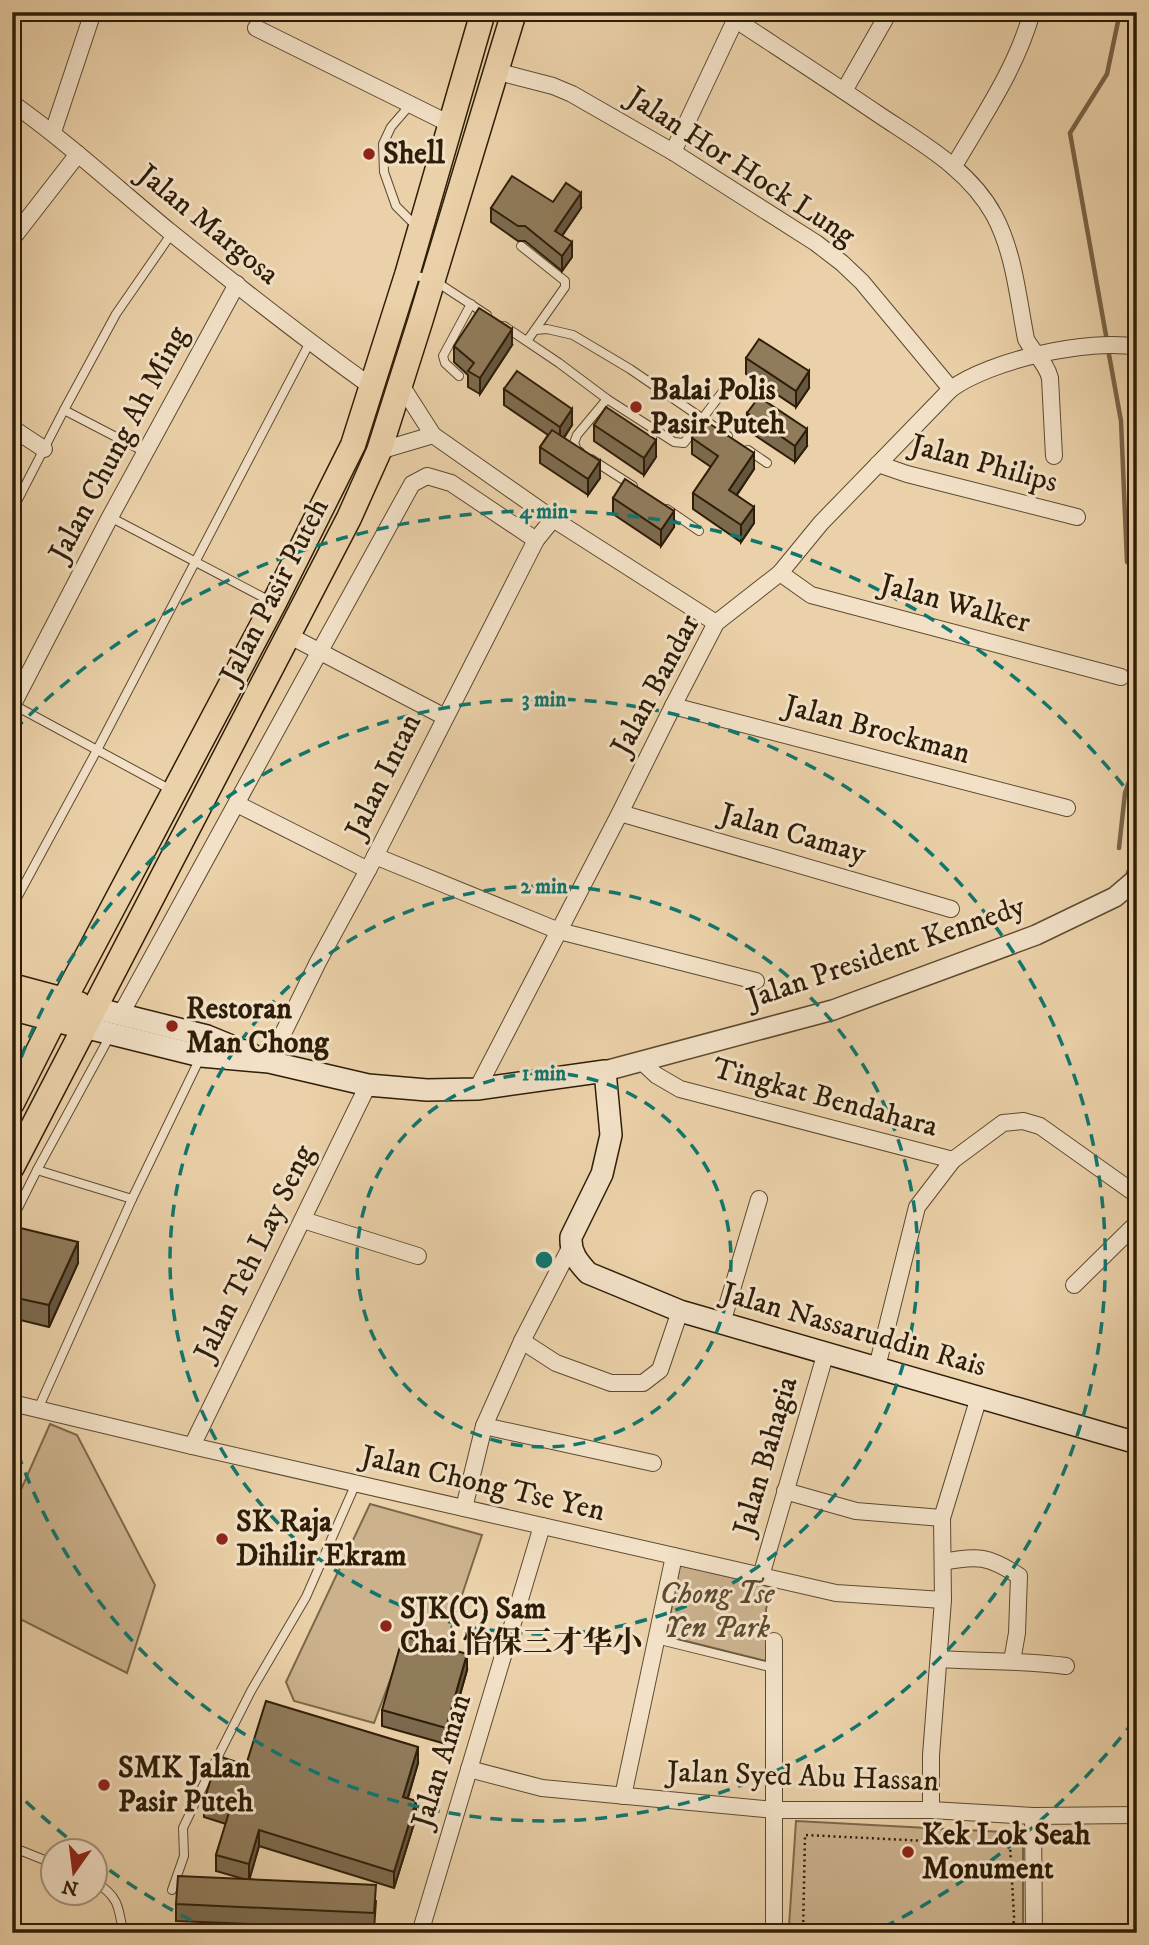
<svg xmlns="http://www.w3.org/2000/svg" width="1149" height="1945" font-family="'IM FELL DW Pica','Noto Serif SC',serif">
	<rect width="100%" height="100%" fill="#ebd1a9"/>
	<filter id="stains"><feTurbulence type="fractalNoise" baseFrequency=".00286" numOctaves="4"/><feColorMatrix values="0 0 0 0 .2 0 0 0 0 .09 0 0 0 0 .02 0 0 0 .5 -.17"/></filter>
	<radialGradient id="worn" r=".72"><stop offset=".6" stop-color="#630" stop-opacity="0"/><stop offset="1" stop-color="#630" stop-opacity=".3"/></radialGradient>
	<g fill="#cbb28d" stroke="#7c684a" stroke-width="2">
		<polygon points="50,1424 77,1435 155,1585 127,1673 12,1615 12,1510"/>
		<polygon points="370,1504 482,1535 445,1646 405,1640 374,1723 294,1701 286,1682"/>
		<polygon points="680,1565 772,1587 766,1609 766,1661 666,1636"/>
		<polygon points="796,1821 1023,1833 1023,1933 797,1933 789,1926"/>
	</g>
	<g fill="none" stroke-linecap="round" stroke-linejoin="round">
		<g stroke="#796447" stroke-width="4.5">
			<polyline points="1107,341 1070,133 1107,74 1120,12"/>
			<polyline points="1108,349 1121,421 1127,562 1137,570"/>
			<polyline points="1119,848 1125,793 1137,759"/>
		</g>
		<defs>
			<g id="service">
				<polyline points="410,105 391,127 383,144 384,172 396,206 417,227"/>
				<polyline points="521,246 565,281 565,287 527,341"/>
				<polyline points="410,275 432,279 487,315"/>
				<path d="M504 326 559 363 607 399 674 442 684 443 727 386C742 384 752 396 763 404"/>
				<polyline points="535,330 547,329 573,335 630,369 728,436"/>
				<polyline points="459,376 445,363 443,356 471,304"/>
				<polyline points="748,450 767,463"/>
				<polyline points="145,452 64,410 116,314 172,233"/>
				<polyline points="580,452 577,450 574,443 577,435 607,399"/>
				<polyline points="591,459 633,486"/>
				<polyline points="667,509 699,531"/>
				<polyline points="12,511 64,410"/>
				<polyline points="110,517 272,602"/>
				<polyline points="12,704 173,791"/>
				<polyline points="12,907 97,750 310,342"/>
				<polyline points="37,1170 132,1199"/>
				<polyline points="12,1220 37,1170 111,1034"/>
				<polyline points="38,1409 132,1199 201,1056"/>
				<polyline points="656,1639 774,1668"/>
				<polyline points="12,1847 52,1863"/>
				<path d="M94 1881C118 1896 119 1906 123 1933"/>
				<polyline points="172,1890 184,1856 183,1828 203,1786 251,1691 306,1597 356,1483"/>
			</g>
			<g id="minor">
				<path d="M736 20C783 51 831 82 878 114 921 143 969 169 994 215 1014 252 1018 298 1026 339 1033 353 1046 362 1050 378L1054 456"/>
				<polyline points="256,28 450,124"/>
				<polyline points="495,71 553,86 572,94 673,152 816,243 842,263 862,282 951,389"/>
				<polyline points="844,91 889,12"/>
				<path d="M12 103C67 142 117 188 169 231 236 285 303 338 372 387"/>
				<polyline points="53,132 93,12"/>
				<polyline points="673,152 739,12"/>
				<path d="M954 166C983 116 1016 69 1032 12"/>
				<polyline points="12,239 78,154"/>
				<polyline points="401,385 433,435 553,519 716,623"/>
				<polyline points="12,428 44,449"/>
				<polyline points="379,451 433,435"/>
				<polyline points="878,464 907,474 1077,517"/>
				<polyline points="780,573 811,595 1121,677"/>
				<polyline points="288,635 445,717"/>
				<polyline points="12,706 110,517 237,284"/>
				<polyline points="673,706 1067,808"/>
				<polyline points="237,804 368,870"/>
				<polyline points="620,813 951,909"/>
				<polyline points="375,856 559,931 756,981"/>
				<path d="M121 1014C218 838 314 660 412 484L427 476 451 483 536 540"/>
				<polyline points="641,1061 656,1075 680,1089 953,1160 1003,1123 1023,1121 1040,1126 1137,1195"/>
				<polyline points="269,1062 318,962 368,870 536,540 553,519"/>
				<path d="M477 1089 620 813 673 706 716 623 780 573 821 523 951 389C991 360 1089 338 1137 347"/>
				<polyline points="303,1220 418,1256"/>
				<polyline points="1074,1285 1137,1223"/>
				<polyline points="722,1323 759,1199"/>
				<polyline points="522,1341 556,1363 611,1383 643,1383 660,1370 680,1311"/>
				<polyline points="877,1367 917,1207 953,1160"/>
				<polyline points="12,1403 192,1446 836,1593 943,1600"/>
				<polyline points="484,1426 653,1463"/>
				<polyline points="192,1446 368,1085"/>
				<polyline points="785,1491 856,1511 942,1518"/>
				<polyline points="464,1508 484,1426 522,1341 570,1248"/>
				<path d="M943 1562C977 1555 989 1556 1019 1576L1017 1633 1012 1661"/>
				<polyline points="761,1576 826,1352"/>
				<path d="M939 1659C981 1662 1024 1660 1066 1666"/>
				<polyline points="469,1769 542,1788 775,1810 931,1810 1033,1816 1137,1815"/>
				<polyline points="623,1796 674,1556"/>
				<polyline points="931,1810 931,1755 943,1600 942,1518 979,1397"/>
				<polyline points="1033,1816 1034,1933"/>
				<polyline points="420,1933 542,1526"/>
				<polyline points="774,1933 774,1641"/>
			</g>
			<polyline id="tertiary" points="605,1071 833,1010 1036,935 1115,897 1135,880 1137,874"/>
			<g id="secondary">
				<polyline points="94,1008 207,1036 251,1054"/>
				<path d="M84 1027 201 1056 269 1062 368 1085 427 1090 477 1089 605 1071 611 1135 602 1174 571 1237C570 1253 578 1262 588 1273L680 1311 1137 1443"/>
			</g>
			<g id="primary">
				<polyline points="12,986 79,1004"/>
				<polyline points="12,1008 69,1023"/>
				<polyline points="12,1103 64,1000 274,603 353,445 407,275 483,12"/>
				<polyline points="12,1167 349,518 379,451 420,322 514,12"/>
			</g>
		</defs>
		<use href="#service" stroke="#5d4a30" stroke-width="10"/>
		<use href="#minor" stroke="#5d4a30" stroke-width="18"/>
		<use href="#tertiary" stroke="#5d4a30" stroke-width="22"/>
		<use href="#secondary" stroke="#2e1d07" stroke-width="24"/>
		<use href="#primary" stroke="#2e1d07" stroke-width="27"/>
		<polyline stroke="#2e1d07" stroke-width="2.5" stroke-dasharray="2 3.5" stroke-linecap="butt" points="803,1933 805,1835 1010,1845 1014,1917 1013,1933"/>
		<use href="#service" stroke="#f2e1c7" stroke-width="8"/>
		<use href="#minor" stroke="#f2e1c7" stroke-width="16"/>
		<use href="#tertiary" stroke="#f2e1c7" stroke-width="19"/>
		<use href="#secondary" stroke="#f2e1c7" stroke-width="21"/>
		<use href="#primary" stroke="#ebd1a9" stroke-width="24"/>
	</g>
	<g fill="#7c6a4e" stroke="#2e1d07" stroke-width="2">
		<polygon points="553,202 581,208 562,236 572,257 562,271 525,241 518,241 491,222 491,208"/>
		<polygon points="512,345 480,394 468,387 468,375 454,362 454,346"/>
		<polygon points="746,358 809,388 796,407 746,374"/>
		<polygon points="504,389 572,425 564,438 600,478 588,495 540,463 540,447 548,435 504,405"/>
		<polygon points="747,413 807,446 795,462 747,430"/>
		<polygon points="594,425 656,457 644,475 594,441"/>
		<polygon points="692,438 754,469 737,495 754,523 741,542 693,509 693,493 711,467 692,454"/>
		<polygon points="613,498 674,527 661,546 613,514"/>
		<polygon points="12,1226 78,1263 49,1327 12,1318"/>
		<polygon points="467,1670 446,1744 382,1726 382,1710"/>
		<polygon points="418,1763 408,1798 416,1817 394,1888 259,1846 249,1879 376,1901 374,1929 176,1921 176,1904 244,1879 216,1871 216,1855 226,1824 204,1817 204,1801 246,1765"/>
	</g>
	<g fill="#655640" stroke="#2e1d07" stroke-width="2">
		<polygon points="581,193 581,208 555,246 555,231"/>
		<polygon points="572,242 572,257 562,271 562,256"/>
		<polygon points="512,329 512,345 480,394 480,378"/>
		<polygon points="809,371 809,388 796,407 796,391"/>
		<polygon points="572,409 572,425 560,443 560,427"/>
		<polygon points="807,429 807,446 795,462 795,446"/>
		<polygon points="656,440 656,457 644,475 644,458"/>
		<polygon points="754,453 754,469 729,506 729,490"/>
		<polygon points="600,461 600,478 588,495 588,479"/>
		<polygon points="754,507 754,523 741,542 741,525"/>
		<polygon points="674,511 674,527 661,546 661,530"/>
		<polygon points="21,1017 21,1033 12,1050 12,1034"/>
		<polygon points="78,1242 78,1263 49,1327 49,1305"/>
		<polygon points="467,1654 467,1670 446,1744 446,1728"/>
		<polygon points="418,1747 418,1763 403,1813 403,1797"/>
		<polygon points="416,1801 416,1817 394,1888 394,1872"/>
		<polygon points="259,1830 259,1846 249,1881 249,1864"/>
	</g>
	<g fill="#907b5b" stroke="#2e1d07" stroke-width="2">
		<polygon points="512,176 553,202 566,183 581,193 555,231 572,242 562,256 525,226 518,226 491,208"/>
		<polygon points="479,308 512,329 480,378 468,371 474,363 454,346"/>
		<polygon points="759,339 809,371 796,391 746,358"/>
		<polygon points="517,371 572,409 560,427 504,389"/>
		<polygon points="759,397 807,429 795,446 747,413"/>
		<polygon points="606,407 656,440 644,458 594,425"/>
		<polygon points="704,420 754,453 729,490 754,507 741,525 693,493 718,456 692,438"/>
		<polygon points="552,430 600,461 588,479 540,447"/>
		<polygon points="625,479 674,511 661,530 613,498"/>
		<polygon points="12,1007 20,1009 21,1017 12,1034"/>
		<polygon points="12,1226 78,1242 49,1305 12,1297"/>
		<polygon points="403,1636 467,1654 446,1728 382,1710"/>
		<polygon points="266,1701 418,1747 403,1797 416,1801 394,1872 259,1830 249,1864 216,1855 230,1809 204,1801 218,1756 246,1765"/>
		<polygon points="178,1876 376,1885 374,1913 176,1904"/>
	</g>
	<g fill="none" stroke="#0f766e" stroke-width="3.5" stroke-dasharray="12 9">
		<circle cx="544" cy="1260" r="187"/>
		<circle cx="544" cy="1260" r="374"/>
		<path d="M14 1077A561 561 0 1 1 14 1443"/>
		<path d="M1134 1721A749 749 0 0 1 878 1930M210 1930A749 749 0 0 1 98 1862M83 1850A749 749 0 0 1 14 1790M14 730A749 749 0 0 1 1134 799"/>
	</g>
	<g fill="#8f2418" stroke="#f2e1c7" stroke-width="2.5">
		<circle cx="369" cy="154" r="7"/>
		<circle cx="636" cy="407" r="7"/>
		<circle cx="172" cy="1026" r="7"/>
		<circle cx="222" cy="1539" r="7"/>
		<circle cx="386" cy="1626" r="7"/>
		<circle cx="104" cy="1785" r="7"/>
		<circle cx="908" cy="1852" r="7"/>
	</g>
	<g text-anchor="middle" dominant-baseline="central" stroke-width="6" stroke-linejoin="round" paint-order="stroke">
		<g font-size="30" font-weight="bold" fill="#2e1d07" stroke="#f2e1c7" text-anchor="start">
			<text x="383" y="154">Shell</text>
			<text x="650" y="390">Balai Polis<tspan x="650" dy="34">Pasir Puteh</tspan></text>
			<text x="186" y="1009">Restoran<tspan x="186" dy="34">Man Chong</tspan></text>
			<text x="236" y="1522">SK Raja<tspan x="236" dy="34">Dihilir Ekram</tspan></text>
			<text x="400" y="1609">SJK(C) Sam<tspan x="400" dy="34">Chai 怡保三才华小</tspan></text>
			<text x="118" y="1768">SMK Jalan<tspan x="118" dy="34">Pasir Puteh</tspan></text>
			<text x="922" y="1835">Kek Lok Seah<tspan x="922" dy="34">Monument</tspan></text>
		</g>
		<g font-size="30" fill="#2e1d07" stroke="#f2e1c7">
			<text transform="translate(741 167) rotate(33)">Jalan Hor Hock Lung</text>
			<text transform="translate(208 225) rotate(39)">Jalan Margosa</text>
			<text transform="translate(119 444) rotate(-62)">Jalan Chung Ah Ming</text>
			<text transform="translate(984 464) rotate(15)">Jalan Philips</text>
			<text transform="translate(275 591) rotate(-63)">Jalan Pasir Puteh</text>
			<text transform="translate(955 604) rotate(15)">Jalan Walker</text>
			<text transform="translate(656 685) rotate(-62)">Jalan Bandar</text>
			<text transform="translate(877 730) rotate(15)">Jalan Brockman</text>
			<text transform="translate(384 776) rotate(-64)">Jalan Intan</text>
			<text transform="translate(793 834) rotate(16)">Jalan Camay</text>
			<text transform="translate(886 953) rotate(-19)">Jalan President Kennedy</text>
			<text transform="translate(825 1098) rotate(15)">Tingkat Bendahara</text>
			<text transform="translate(255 1253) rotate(-64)">Jalan Teh Lay Seng</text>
			<text transform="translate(854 1330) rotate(16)">Jalan Nassaruddin Rais</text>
			<text transform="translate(766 1456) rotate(-74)">Jalan Bahagia</text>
			<text transform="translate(483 1484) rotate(13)">Jalan Chong Tse Yen</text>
			<text transform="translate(442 1761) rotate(-73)">Jalan Aman</text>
			<text transform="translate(803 1777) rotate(2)">Jalan Syed Abu Hassan</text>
		</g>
		<g font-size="30" font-style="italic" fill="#5d4a2f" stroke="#f2e1c7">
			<text x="717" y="1594">Chong Tse<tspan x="717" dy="34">Yen Park</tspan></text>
		</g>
	</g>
	<circle cx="544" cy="1260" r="10" fill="#0f766e" stroke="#f2e1c7" stroke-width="3.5"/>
	<g font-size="21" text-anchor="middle" font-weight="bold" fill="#0f766e" stroke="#f2e1c7" stroke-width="6" stroke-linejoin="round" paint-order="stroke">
		<text x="544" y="518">4 min</text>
		<text x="544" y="706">3 min</text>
		<text x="544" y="893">2 min</text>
		<text x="544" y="1080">1 min</text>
	</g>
	<rect width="1149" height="1945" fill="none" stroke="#ebd1a9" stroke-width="42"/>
	<rect x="14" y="14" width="1121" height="1917" fill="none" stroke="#2e1d07" stroke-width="3.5"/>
	<rect x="21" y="21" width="1107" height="1903" fill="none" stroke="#2e1d07" stroke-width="2"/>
	<g transform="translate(74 1872) rotate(194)"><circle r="33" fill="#f2e1c7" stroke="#a4937a" stroke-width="2"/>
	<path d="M0-5L12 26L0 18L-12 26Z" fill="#8f2418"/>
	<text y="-10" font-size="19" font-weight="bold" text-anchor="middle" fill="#2e1d07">N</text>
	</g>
	<rect width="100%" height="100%" filter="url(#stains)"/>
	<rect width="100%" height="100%" fill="url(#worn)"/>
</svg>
